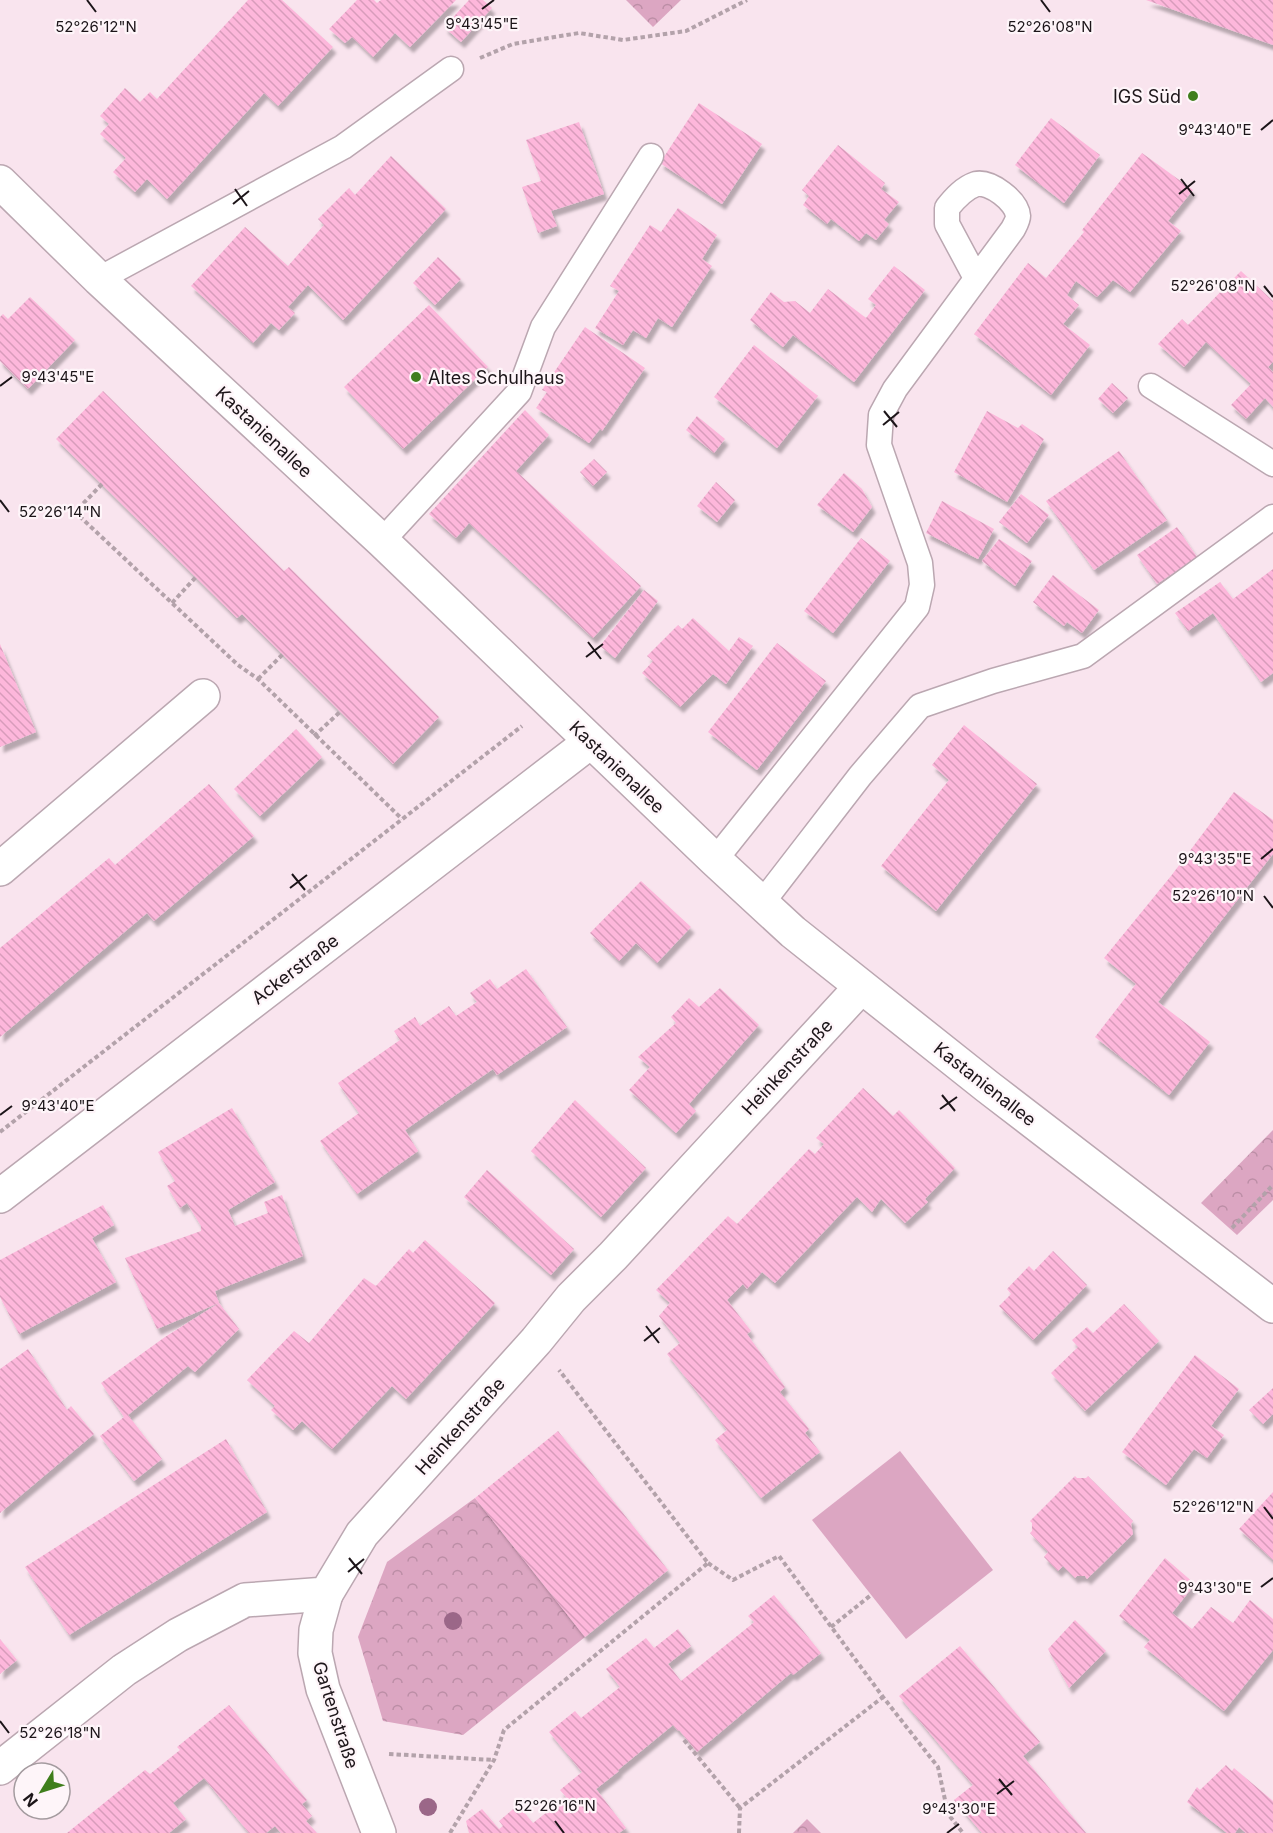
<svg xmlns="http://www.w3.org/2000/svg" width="1273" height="1833" font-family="Inter,sans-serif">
	<defs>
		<pattern id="park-crowns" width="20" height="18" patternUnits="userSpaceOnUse" patternTransform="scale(1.5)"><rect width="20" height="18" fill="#dca6c2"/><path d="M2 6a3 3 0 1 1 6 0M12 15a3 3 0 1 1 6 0" fill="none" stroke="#bc8ea6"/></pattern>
		<pattern id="building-back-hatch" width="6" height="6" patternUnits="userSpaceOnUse" patternTransform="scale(1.5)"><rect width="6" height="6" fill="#fdb7db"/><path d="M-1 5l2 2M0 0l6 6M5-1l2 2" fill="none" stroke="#d89cbb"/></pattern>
		<filter id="shadow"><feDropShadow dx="3.5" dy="6" stdDeviation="1.5" flood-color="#0004"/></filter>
	</defs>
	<rect width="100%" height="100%" fill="#f9e4ee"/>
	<polygon fill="#dca6c2" points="900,1451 993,1570 906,1639 812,1520"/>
	<g fill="url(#park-crowns)">
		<polygon points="626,0 681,0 653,27"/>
		<polygon points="1273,1130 1273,1200 1237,1235 1201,1203"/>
		<polygon points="475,1498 585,1637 463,1735 383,1721 358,1637 387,1562"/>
		<polygon points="807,1819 821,1833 793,1833"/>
	</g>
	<g fill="url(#building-back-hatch)" filter="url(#shadow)">
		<polygon points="248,0 282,0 333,47 278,106 264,93 167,199 147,179 135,192 113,172 126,158 100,134 109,124 100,116 125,88 140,102 150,92 157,99"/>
		<polygon points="357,0 374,0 377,3 381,0 456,0 410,47 395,33 373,57 352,37 345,43 329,29"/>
		<polygon points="469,0 483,0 492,8 461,42 444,27"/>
		<polygon points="1146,0 1273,0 1273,45"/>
		<polygon points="699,103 762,144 722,204 660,163"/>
		<polygon points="1051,118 1100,155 1064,203 1015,165"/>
		<polygon points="579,122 604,194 551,211 557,226 538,233 522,187 541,181 526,140"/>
		<polygon points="838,145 885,183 881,189 899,202 884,220 889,224 876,240 866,233 859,241 831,219 827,224 803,205 809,196 802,190"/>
		<polygon points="1142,153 1193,190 1168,221 1181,231 1130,292 1113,280 1097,297 1076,281 1067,295 1079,305 1063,324 1090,345 1051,395 974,334 1028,263 1046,278 1084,232 1082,230"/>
		<polygon points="391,156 446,209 343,320 308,285 288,307 295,313 279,330 271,323 253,343 191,286 245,227 288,266 324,225 318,219 349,188 355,195"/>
		<polygon points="678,208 717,235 702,259 712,266 672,327 658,318 646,338 633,330 623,345 595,328 619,291 610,286 650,225 661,232"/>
		<polygon points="438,257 461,279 435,305 413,283"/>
		<polygon points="894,266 925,290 854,382 793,335 783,347 750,320 771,292 784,302 795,301 810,313 828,289 866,318 876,305 868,299"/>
		<polygon points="1241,271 1273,301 1273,362 1268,367 1273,372 1273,407 1265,398 1246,419 1231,405 1251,384 1206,342 1184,367 1158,344 1182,319 1188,325"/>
		<polygon points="30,297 75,340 28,389 0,361 0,317 3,314 8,319"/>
		<polygon points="429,305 488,367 403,449 344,387"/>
		<polygon points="585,327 645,368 602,431 600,429 589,443 536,408 547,392 542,390"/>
		<polygon points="754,345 818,396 777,448 714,397"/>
		<polygon points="1112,383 1128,398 1113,413 1098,399"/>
		<polygon points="103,391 284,571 289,567 439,717 393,764 242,614 237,618 56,439"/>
		<polygon points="525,410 549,435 516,471 641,586 593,638 469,523 456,538 429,514"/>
		<polygon points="987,411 1018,428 1022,424 1044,439 1007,502 954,472"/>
		<polygon points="697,416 725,439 714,453 686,430"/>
		<polygon points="1119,451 1167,520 1094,570 1046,501"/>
		<polygon points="594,459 607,472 593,486 580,472"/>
		<polygon points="844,473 862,489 872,507 853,532 817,505"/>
		<polygon points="716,482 735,500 717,522 697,506"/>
		<polygon points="1021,494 1049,515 1027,543 999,522"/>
		<polygon points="942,501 994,529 978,559 926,533"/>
		<polygon points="1177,527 1197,557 1157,584 1137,555"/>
		<polygon points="861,538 890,561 833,633 804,611"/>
		<polygon points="999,539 1032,561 1015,586 982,561"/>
		<polygon points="1273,569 1273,673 1261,682 1213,613 1188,631 1175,613 1220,582 1233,599"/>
		<polygon points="1053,575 1099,610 1082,633 1067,622 1064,626 1033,602"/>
		<polygon points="644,590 658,601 615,658 600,646"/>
		<polygon points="693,618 729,651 739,637 753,646 726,684 713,674 680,707 642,673 653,661 647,656 678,625 682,629"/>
		<polygon points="777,643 826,681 757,770 708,732"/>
		<polygon points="0,644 36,732 0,747"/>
		<polygon points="964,725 1037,784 936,911 881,866 949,780 932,765"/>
		<polygon points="296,729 322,757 260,816 234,789"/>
		<polygon points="209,784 254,836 154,921 147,913 0,1037 0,948 109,858 115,865"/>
		<polygon points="1234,792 1273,820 1273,854 1158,1002 1210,1042 1169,1095 1095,1037 1136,984 1104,958 1171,876"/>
		<polygon points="641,881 691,927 657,963 636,943 619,961 590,933"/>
		<polygon points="526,969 567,1027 497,1075 493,1069 405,1130 418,1151 357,1194 320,1141 359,1113 338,1083 400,1040 394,1031 415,1017 420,1026 449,1006 456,1016 477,1002 470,993 490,979 497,989"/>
		<polygon points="720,988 759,1025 689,1104 696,1111 676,1133 629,1090 650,1067 638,1057 676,1023 671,1017 689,998 699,1007"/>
		<polygon points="863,1088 893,1116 899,1110 955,1168 925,1199 928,1202 905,1223 881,1199 872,1212 857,1197 775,1283 762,1272 747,1289 743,1284 727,1300 751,1331 747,1334 785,1387 780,1392 809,1429 805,1433 820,1452 761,1498 715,1440 727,1430 667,1354 680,1343 659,1316 670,1303 656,1290 728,1216 737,1224 809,1149 815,1154 824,1144 816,1138"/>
		<polygon points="575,1100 646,1168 601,1217 531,1151"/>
		<polygon points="232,1108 275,1182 228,1210 235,1226 268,1213 264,1202 282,1195 303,1256 215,1291 219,1303 239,1329 195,1372 188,1366 128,1415 162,1459 134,1481 100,1436 124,1417 101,1383 165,1337 219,1303 157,1329 125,1258 201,1231 201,1226 187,1203 180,1208 167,1186 175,1181 158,1152"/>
		<polygon points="487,1170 574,1249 551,1275 464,1197"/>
		<polygon points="103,1205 114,1225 92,1238 116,1282 19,1334 0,1297 0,1260"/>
		<polygon points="425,1240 495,1303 406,1399 392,1386 332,1449 302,1421 293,1430 271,1410 275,1406 247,1380 294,1331 309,1343 364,1278 376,1286 409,1249 413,1253"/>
		<polygon points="1053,1251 1087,1285 1033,1340 999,1306 1011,1294 1007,1289 1029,1266 1034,1271"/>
		<polygon points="1124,1304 1159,1341 1085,1411 1051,1373 1078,1347 1072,1340 1087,1327 1093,1333"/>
		<polygon points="28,1349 67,1410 71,1406 94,1434 0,1513 0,1369"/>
		<polygon points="1195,1355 1239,1389 1211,1426 1224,1435 1207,1458 1194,1449 1166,1485 1122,1452"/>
		<polygon points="1273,1388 1273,1414 1263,1424 1249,1410"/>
		<polygon points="558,1431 668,1570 585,1637 475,1498"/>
		<polygon points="226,1439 267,1512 69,1635 25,1567"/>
		<polygon points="1075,1476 1077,1478 1086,1478 1088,1476 1133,1521 1131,1524 1133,1534 1087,1579 1085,1576 1077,1576 1075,1578 1063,1566 1058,1571 1044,1557 1048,1552 1030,1533 1032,1531 1032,1523 1030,1521"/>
		<polygon points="1273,1492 1273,1560 1239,1529"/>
		<polygon points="1165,1558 1195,1584 1172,1613 1192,1629 1211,1607 1233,1623 1250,1600 1273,1619 1273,1650 1224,1711 1144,1647 1150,1640 1119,1616"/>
		<polygon points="774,1595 821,1653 793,1675 791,1673 697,1752 679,1730 678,1731 673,1725 618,1770 619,1771 596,1789 626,1828 619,1833 469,1833 466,1821 482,1809 499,1829 503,1826 499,1821 518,1805 533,1823 566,1797 560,1790 582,1772 549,1732 575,1711 581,1718 620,1687 606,1669 646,1638 654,1648 678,1629 691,1646 668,1664 681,1681 752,1624 754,1622 748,1616"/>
		<polygon points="1075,1620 1106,1651 1069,1688 1048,1649"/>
		<polygon points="0,1639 17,1660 0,1674"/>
		<polygon points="960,1646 1040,1742 1023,1756 1086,1833 982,1833 954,1800 973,1785 899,1696"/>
		<polygon points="229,1705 307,1800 302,1804 312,1816 306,1821 317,1833 281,1833 275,1826 266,1833 249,1833 204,1778 173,1803 186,1819 169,1833 67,1833 145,1770 150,1774 180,1750 177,1747"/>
		<polygon points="1226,1765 1232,1771 1234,1768 1273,1801 1273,1833 1246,1833 1239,1827 1235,1833 1227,1833 1187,1802 1197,1787 1200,1790"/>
	</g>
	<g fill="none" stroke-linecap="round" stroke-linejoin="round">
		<defs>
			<g id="service">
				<polyline points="99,279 343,147 451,69"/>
				<polyline points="1151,386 1273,464"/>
				<polyline points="382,541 519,392 543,327 651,156"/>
				<path d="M715 860 917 607 922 585 920 563 879 445 881 415 895 389 1013 229C1015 225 1018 220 1018 216 1017 201 990 181 976 184 964 188 955 198 947 208V224L976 278"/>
				<polyline points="762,903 860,776 920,706 993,681 1083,656 1273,517"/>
			</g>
			<g id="minor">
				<polyline points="0,182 99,279 382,541 715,860 793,932 988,1087 1273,1306"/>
				<polyline points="0,869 203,696"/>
				<polyline points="0,1196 590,742"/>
				<polyline points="326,1594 316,1630 315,1653 323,1689 379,1833"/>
				<polyline points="0,1768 124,1670 178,1635 245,1600 326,1594 362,1534 536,1341 571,1298 613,1256 861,987"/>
			</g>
		</defs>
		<use href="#service" stroke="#bba7b1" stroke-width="27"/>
		<use href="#minor" stroke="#bba7b1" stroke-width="36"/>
		<g stroke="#b3a2aa" stroke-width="4" stroke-dasharray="4.5 3" stroke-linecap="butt">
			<polyline points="480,58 513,44 579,33 623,40 686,31 747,0"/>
			<polyline points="102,484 75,512 238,665 258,679 402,819"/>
			<polyline points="172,603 196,577"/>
			<polyline points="258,679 283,654"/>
			<polyline points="314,736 341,711"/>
			<polyline points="0,1132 522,726"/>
			<polyline points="1232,1228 1273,1185"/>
			<polyline points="708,1563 733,1580 779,1556 883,1697 938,1767 948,1814 963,1833"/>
			<polyline points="831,1627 871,1595"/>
			<polyline points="684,1740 740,1808"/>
			<polyline points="389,1754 494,1760"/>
			<polyline points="450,1833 494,1760 504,1730 708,1563 559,1370"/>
			<polyline points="739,1833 740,1808 883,1697"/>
		</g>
		<use href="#service" stroke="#fff" stroke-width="24"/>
		<use href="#minor" stroke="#fff" stroke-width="33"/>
	</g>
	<g fill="#9b6788">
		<circle cx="453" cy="1621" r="9"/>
		<circle cx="428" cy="1807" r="9"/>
	</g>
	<path fill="none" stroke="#1c1519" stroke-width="2" d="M87 0 96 12M1041 0 1050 12M482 9 494 0M1261 130 1273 120M1181 179 1194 196M235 189 247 206M1179 194 1195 181M233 204 249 191M1264 286 1273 297M0 386 12 377M884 411 897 427M883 425 899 412M0 500 9 512M588 642 601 659M586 657 603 644M1261 859 1273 849M292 874 305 890M290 888 307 875M1264 896 1273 908M942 1095 955 1111M940 1109 957 1097M0 1115 12 1106M646 1326 659 1343M644 1341 660 1328M1264 1507 1273 1519M349 1558 362 1574M348 1572 364 1559M1261 1587 1273 1578M0 1721 9 1733M999 1779 1012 1795M997 1794 1014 1781M555 1821 564 1833M947 1833 959 1824"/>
	<g fill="#3f7e1c" stroke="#fef5f9" stroke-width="2">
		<circle cx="1193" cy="96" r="6"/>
		<circle cx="416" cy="377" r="6"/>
	</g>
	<g text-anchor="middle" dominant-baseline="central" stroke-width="4.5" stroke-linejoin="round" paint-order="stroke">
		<g font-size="18" fill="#1c1519" stroke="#fef5f9" text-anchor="end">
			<text x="1181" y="96">IGS Süd</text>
			<text x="428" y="377" text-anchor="start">Altes Schulhaus</text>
		</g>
		<g font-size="18" fill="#1c1519" stroke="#fef5f9">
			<text transform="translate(264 432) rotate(43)">Kastanienallee</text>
			<text transform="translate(617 767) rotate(44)">Kastanienallee</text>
			<text transform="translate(295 969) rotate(-37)">Ackerstraße</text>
			<text transform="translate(787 1067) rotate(-47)">Heinkenstraße</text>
			<text transform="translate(985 1084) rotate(38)">Kastanienallee</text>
			<text transform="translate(460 1426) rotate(-48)">Heinkenstraße</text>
			<text transform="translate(336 1715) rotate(72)">Gartenstraße</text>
		</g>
	</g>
	<g font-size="15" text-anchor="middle" fill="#1c1519" stroke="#fef5f9" stroke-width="4.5" stroke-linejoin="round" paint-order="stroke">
		<text x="482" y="29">9°43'45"E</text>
		<text x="96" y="32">52°26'12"N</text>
		<text x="1050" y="32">52°26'08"N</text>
		<text x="1215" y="135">9°43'40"E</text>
		<text x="1213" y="291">52°26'08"N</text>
		<text x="58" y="382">9°43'45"E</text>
		<text x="60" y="517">52°26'14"N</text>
		<text x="1215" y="864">9°43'35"E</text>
		<text x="1213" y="901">52°26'10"N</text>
		<text x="58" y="1111">9°43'40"E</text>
		<text x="1213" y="1512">52°26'12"N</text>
		<text x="1215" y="1593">9°43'30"E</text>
		<text x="60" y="1738">52°26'18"N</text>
		<text x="555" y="1811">52°26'16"N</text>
		<text x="959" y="1814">9°43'30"E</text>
	</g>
	<g transform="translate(42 1791) rotate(232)"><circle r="28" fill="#fef5f9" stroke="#a49b9f" stroke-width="1.5"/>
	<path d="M0-4.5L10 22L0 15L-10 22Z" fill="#3f7e1c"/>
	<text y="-9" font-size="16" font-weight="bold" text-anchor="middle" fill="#1c1519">N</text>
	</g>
</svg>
